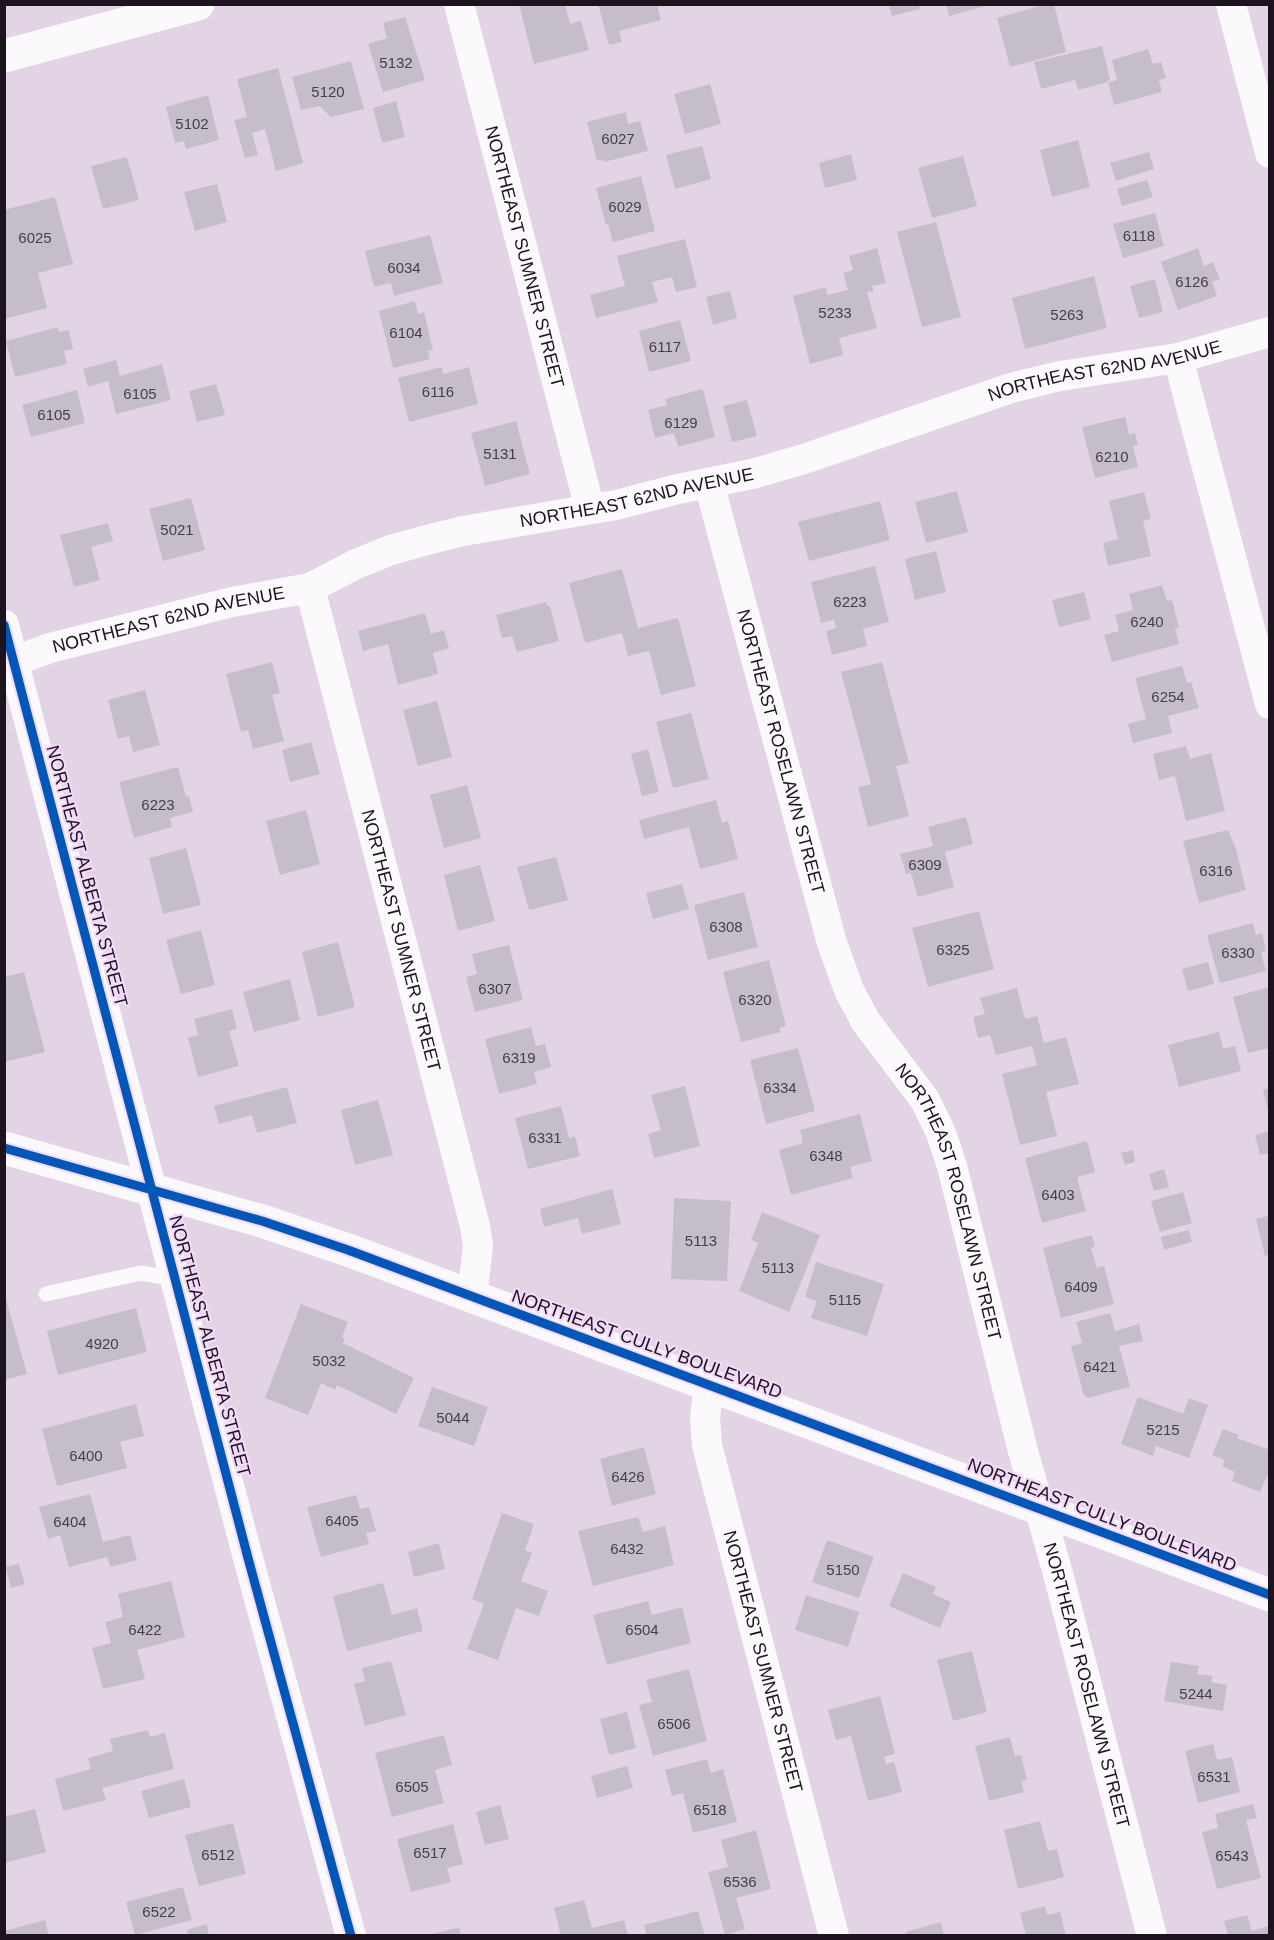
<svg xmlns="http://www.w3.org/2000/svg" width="1274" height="1940" font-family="Helvetica,sans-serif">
	<rect width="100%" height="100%" fill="#e2d4e5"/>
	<g fill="#c6bdcb">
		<polygon points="519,4 565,4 570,24 581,21 589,50 534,64"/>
		<polygon points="598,4 657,4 661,20 619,31 622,42 609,45"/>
		<polygon points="889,4 919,4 920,9 892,16"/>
		<polygon points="946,4 989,4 989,5 949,16"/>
		<polygon points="1047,4 1054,4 1066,52 1010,67 997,18"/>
		<polygon points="405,17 425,80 383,92 368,44 387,38 383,23"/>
		<polygon points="1102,46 1110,80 1107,81 1108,82 1078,90 1075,80 1041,89 1034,62"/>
		<polygon points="1148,49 1153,64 1161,62 1166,78 1159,80 1162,92 1114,105 1108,82 1117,80 1112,60"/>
		<polygon points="351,61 364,109 331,117 320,106 301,110 292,77"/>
		<polygon points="278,68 303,163 276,171 265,129 252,133 258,155 245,158 234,120 247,117 237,79"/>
		<polygon points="710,84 721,124 685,134 674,94"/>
		<polygon points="208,95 219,140 186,149 184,141 175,143 166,107"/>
		<polygon points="396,101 405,137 382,143 373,108"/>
		<polygon points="626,112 628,124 640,121 648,151 604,162 603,159 597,161 587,122"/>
		<polygon points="1078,140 1090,187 1052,197 1040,150"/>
		<polygon points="702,146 711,179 675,189 666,155"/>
		<polygon points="1149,152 1154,169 1116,181 1110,163"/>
		<polygon points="851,154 857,180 825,188 819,163"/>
		<polygon points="963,156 977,206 932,218 918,168"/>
		<polygon points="127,157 139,200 103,209 91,166"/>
		<polygon points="641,176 655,231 613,242 608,224 606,225 596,188"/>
		<polygon points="1147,180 1153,197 1122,206 1117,189"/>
		<polygon points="217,184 227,222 195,231 184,192"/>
		<polygon points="55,197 73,264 38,273 47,308 4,319 4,210"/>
		<polygon points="1155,213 1164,246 1123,258 1113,224"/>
		<polygon points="936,222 961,317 922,327 897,232"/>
		<polygon points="430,235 443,283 394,296 391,283 374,287 365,251"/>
		<polygon points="685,239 697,287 676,292 672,277 652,282 658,302 596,318 590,295 625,286 617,256"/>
		<polygon points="877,248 886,283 872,286 874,291 867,292 877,328 839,338 843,355 810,364 793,296 826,287 827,295 848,290 843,273 853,270 849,256"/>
		<polygon points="1198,248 1204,266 1213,262 1220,279 1212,282 1217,296 1178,310 1161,262"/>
		<polygon points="1094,276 1107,328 1025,349 1012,298"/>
		<polygon points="1155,279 1163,312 1139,318 1130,286"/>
		<polygon points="730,291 737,318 713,325 706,297"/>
		<polygon points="415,301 418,314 424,312 433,350 428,351 430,359 393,368 379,311"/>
		<polygon points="680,320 691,361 649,372 639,331"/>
		<polygon points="58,327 59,332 69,330 73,349 64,351 67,364 15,377 6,341"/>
		<polygon points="116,360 120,376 162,364 171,400 116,414 108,381 88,387 83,369"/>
		<polygon points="442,367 443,374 469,367 478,404 409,422 398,378"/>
		<polygon points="216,384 225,415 197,422 189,391"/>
		<polygon points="703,389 715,437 678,447 674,433 655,438 648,410 667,405 665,399"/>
		<polygon points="77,390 85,423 31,437 22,405"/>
		<polygon points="747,400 757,436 732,442 723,406"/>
		<polygon points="1125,417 1129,434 1135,433 1138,445 1133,446 1138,467 1095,478 1082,427"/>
		<polygon points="516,421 530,474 485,486 471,433"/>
		<polygon points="957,491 968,532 926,543 915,502"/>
		<polygon points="1144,492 1151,519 1143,521 1151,556 1108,566 1103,543 1118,539 1109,501"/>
		<polygon points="191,498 205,550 163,561 149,509"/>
		<polygon points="880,501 890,540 809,561 798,522"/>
		<polygon points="108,523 113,541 91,547 100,580 74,587 60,535"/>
		<polygon points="936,551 946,592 915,600 905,559"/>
		<polygon points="875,566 889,622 863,629 867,646 832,655 826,631 836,628 834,620 821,623 811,582"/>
		<polygon points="622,569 638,628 678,618 696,686 661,695 649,651 628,656 622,633 585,643 569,583"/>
		<polygon points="1162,585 1167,601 1172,600 1179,628 1175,629 1179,644 1112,662 1104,635 1119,631 1115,615 1133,610 1129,594"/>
		<polygon points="1084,592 1091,619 1059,627 1052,600"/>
		<polygon points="546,602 547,606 550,606 559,641 517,652 512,636 502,638 496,615"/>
		<polygon points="425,613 431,634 444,630 449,648 433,653 438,674 398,685 388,644 363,651 358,631"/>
		<polygon points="272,662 280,693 272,695 284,741 253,749 248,730 241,732 226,674"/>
		<polygon points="882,662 909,763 896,766 909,816 868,827 858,787 871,784 841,672"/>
		<polygon points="1182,666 1187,683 1191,682 1199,708 1168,716 1172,733 1133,743 1128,724 1146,719 1135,678"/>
		<polygon points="145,690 160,745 133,752 129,736 118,739 108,700"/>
		<polygon points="437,701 452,757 418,766 403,710"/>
		<polygon points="691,713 709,779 673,788 656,722"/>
		<polygon points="311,742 320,774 290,782 282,750"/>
		<polygon points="1186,746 1190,759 1211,753 1225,811 1186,821 1175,776 1159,780 1153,754"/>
		<polygon points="648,749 659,792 642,796 631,754"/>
		<polygon points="178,767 186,797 189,796 193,812 170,818 172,827 134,838 119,782"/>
		<polygon points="467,785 481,838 444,848 430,795"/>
		<polygon points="716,800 722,823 728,821 738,859 700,869 689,827 644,839 639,820"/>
		<polygon points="306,810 320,864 280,875 266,821"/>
		<polygon points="966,817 973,844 945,852 954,887 918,897 911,873 906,874 900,854 933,846 928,827"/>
		<polygon points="1228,830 1236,849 1246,890 1199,903 1183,841"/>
		<polygon points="186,848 201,905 163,914 149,858"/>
		<polygon points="556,857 568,900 529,910 517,867"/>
		<polygon points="480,865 495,921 458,931 444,875"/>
		<polygon points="682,884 689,909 653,919 646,893"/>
		<polygon points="744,892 758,947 708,960 694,905"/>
		<polygon points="979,911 994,969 928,987 912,928"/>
		<polygon points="1253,923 1256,935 1262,933 1266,951 1261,953 1266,971 1220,983 1207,935"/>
		<polygon points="201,930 215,985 181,994 166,940"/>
		<polygon points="338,942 355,1007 318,1017 302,952"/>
		<polygon points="509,945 523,1000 475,1012 466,977 477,974 472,954"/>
		<polygon points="769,960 786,1026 779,1028 781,1032 741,1042 723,972"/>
		<polygon points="1208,962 1214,984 1188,991 1182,969"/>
		<polygon points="24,972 45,1052 4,1062 4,977"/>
		<polygon points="290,979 300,1020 254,1032 243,992"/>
		<polygon points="1270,987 1270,1048 1248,1053 1233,997"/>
		<polygon points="1017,988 1025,1019 1037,1016 1044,1043 1066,1037 1079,1084 1046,1092 1057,1136 1020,1145 1002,1074 1037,1065 1032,1046 996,1055 990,1035 978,1038 973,1017 985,1014 980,998"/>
		<polygon points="232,1009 237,1029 229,1031 239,1066 198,1077 188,1038 198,1035 194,1019"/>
		<polygon points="531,1027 536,1046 545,1044 551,1067 534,1072 537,1084 499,1094 485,1039"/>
		<polygon points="1219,1032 1223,1049 1235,1046 1241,1071 1179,1087 1168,1045"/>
		<polygon points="798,1048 815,1111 766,1124 750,1060"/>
		<polygon points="685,1086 700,1146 654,1158 648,1134 661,1130 651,1095"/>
		<polygon points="287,1087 297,1123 257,1133 252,1115 219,1124 214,1106"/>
		<polygon points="1270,1088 1270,1114 1269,1114 1263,1090"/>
		<polygon points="378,1100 393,1155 355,1165 341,1110"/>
		<polygon points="561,1106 569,1138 575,1136 580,1156 528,1169 515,1118"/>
		<polygon points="860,1114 872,1161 850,1167 853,1178 791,1195 779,1150 803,1143 800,1130"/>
		<polygon points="1270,1131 1270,1153 1260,1155 1255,1135"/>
		<polygon points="1087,1141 1095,1172 1077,1177 1086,1211 1042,1223 1025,1158"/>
		<polygon points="1133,1150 1135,1162 1125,1165 1121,1153"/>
		<polygon points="1164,1169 1169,1187 1154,1191 1149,1174"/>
		<polygon points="612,1189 621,1224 582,1234 578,1218 544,1227 540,1209"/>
		<polygon points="1183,1192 1192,1223 1160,1232 1151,1201"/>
		<polygon points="674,1198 731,1201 727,1281 671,1279"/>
		<polygon points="762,1212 820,1235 789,1312 739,1291 758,1243 751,1240"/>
		<polygon points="1270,1215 1270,1254 1265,1256 1256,1219"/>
		<polygon points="1189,1230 1192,1242 1164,1250 1161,1237"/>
		<polygon points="1092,1235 1095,1247 1091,1248 1097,1268 1104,1266 1114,1304 1061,1318 1043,1248"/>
		<polygon points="816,1262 884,1284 867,1336 811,1318 817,1301 805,1297"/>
		<polygon points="4,1292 27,1374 4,1380"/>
		<polygon points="301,1304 348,1322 342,1337 345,1339 343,1343 414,1378 396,1414 337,1385 335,1390 321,1383 308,1415 265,1398"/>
		<polygon points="136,1308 147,1352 58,1375 47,1331"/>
		<polygon points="1110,1313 1115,1331 1139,1324 1143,1341 1119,1346 1130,1387 1087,1398 1086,1396 1084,1396 1071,1346 1082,1343 1076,1322"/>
		<polygon points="432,1387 488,1407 474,1446 418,1426"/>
		<polygon points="1138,1397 1183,1414 1189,1398 1208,1405 1189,1458 1156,1446 1153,1456 1121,1444"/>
		<polygon points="136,1404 144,1436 120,1442 127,1468 57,1486 42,1429"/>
		<polygon points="1223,1429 1239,1435 1237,1438 1270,1450 1270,1469 1260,1492 1232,1481 1235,1472 1222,1466 1225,1460 1212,1455"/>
		<polygon points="644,1447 656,1494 612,1506 600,1459"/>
		<polygon points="90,1494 103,1542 130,1535 137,1560 110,1567 107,1557 69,1567 60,1535 48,1539 39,1507"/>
		<polygon points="356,1495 360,1509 369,1507 376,1531 366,1533 369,1544 321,1557 307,1507"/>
		<polygon points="502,1513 534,1524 525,1550 532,1553 521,1581 548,1591 539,1616 516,1608 498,1660 467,1649 484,1604 472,1599"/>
		<polygon points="638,1517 643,1532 665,1526 674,1565 593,1586 578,1531"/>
		<polygon points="827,1540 874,1557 859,1598 812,1582"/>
		<polygon points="439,1543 445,1569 414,1577 408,1552"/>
		<polygon points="19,1564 25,1584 11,1588 6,1567"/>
		<polygon points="903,1573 936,1587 933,1594 951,1602 940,1628 889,1606"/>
		<polygon points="171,1581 185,1637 137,1650 145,1679 103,1689 92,1648 111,1643 105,1622 123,1617 118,1594"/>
		<polygon points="383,1583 392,1615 417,1608 423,1631 347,1651 333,1596"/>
		<polygon points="806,1595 859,1612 848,1647 795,1630"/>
		<polygon points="648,1601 652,1615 682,1607 691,1643 607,1665 593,1615"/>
		<polygon points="972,1651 987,1712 953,1721 937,1660"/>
		<polygon points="391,1661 406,1715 365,1726 354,1684 365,1681 362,1668"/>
		<polygon points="1171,1662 1199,1666 1197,1674 1213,1676 1211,1682 1227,1685 1223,1711 1164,1701"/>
		<polygon points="689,1669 707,1741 653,1756 639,1705 652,1702 646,1680"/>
		<polygon points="880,1696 895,1754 884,1757 886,1764 894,1762 902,1792 868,1801 851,1736 836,1740 828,1710"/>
		<polygon points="627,1712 636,1748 609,1755 600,1719"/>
		<polygon points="148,1730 150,1737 165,1733 174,1769 102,1788 106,1800 63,1811 55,1779 91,1769 88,1758 113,1751 110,1739"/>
		<polygon points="444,1735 452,1765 435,1770 444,1803 392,1817 375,1753"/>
		<polygon points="1010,1737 1015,1756 1021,1755 1027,1780 1021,1781 1024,1792 989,1801 975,1746"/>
		<polygon points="1213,1744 1217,1760 1232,1757 1240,1792 1198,1803 1185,1751"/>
		<polygon points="707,1759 711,1773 723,1769 737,1822 693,1833 683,1793 672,1796 665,1770"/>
		<polygon points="627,1766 633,1788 597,1798 591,1776"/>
		<polygon points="184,1779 191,1807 149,1818 141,1791"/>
		<polygon points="1253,1804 1257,1818 1246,1820 1261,1878 1217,1889 1202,1832 1218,1828 1215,1814"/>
		<polygon points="500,1805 509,1839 485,1845 476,1812"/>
		<polygon points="35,1809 46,1852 4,1863 4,1817"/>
		<polygon points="1040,1821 1048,1851 1057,1849 1064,1877 1018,1889 1004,1830"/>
		<polygon points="233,1823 246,1874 199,1886 185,1835"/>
		<polygon points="453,1824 463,1864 447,1868 451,1882 411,1892 397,1839"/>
		<polygon points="756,1830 771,1889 736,1898 745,1929 725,1935 708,1872 728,1867 721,1840"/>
		<polygon points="183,1887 192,1920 135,1935 126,1902"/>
		<polygon points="584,1900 592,1928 624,1920 628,1936 561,1936 554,1908"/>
		<polygon points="1045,1906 1047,1915 1060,1912 1066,1936 1026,1936 1020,1913"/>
		<polygon points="698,1911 705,1936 647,1936 644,1925"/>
		<polygon points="1247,1915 1252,1931 1268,1926 1270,1936 1228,1936 1224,1921"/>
		<polygon points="45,1920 49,1936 4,1936 4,1931"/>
		<polygon points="941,1922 944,1936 907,1936 906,1932"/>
		<polygon points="207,1924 209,1936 188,1936 187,1930"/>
		<polygon points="459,1927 461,1936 428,1936 428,1935"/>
	</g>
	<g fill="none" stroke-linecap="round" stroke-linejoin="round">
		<polyline stroke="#fbf9fb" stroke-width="15" points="46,1294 141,1273 175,1279"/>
		<g stroke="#fbf9fb" stroke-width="30">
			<path id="s1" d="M459 4 590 509"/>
			<polyline points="1231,4 1270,153"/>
			<polyline points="1178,358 1270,704"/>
			<path id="s2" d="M709 483 832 943 849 990 866 1022 925 1100 941 1133 952 1166 1023 1451 1057 1570 1152 1936"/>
			<path id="s3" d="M310 588 475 1226 478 1246 472 1297"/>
			<polyline points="4,625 248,1558 351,1936"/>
			<path id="s4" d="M4 665 50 648 232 602 310 588 356 564 391 550 423 541 463 531 616 505 678 489 752 474 804 459 1011 388 1060 376 1178 358 1270 332"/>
			<path id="s5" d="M709 1385 705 1417 707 1445 834 1936"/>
		</g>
		<polyline stroke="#fbf9fb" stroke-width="33" points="4,56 198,4"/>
		<polyline stroke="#fbf9fb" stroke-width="33" points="4,1148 262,1221 348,1250 1270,1595"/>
		<defs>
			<g id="cycleway">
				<polyline points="4,625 248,1558 351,1936"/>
				<polyline points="4,1148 262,1221 348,1250 1270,1595"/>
			</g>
		</defs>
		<use href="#cycleway" stroke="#f3d9fa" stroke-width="13"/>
		<use href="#cycleway" stroke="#0057b8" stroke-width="9"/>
	</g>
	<g text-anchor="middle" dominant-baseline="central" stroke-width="4.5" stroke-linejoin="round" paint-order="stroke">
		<g font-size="15" fill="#473e4a">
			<text x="396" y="62">5132</text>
			<text x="328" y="91">5120</text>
			<text x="192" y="123">5102</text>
			<text x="618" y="138">6027</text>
			<text x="625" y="206">6029</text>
			<text x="1139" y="235">6118</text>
			<text x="35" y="237">6025</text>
			<text x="404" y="267">6034</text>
			<text x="1192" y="281">6126</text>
			<text x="835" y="312">5233</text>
			<text x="1067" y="314">5263</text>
			<text x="406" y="332">6104</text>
			<text x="665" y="346">6117</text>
			<text x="438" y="391">6116</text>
			<text x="140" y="393">6105</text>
			<text x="54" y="414">6105</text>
			<text x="681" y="422">6129</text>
			<text x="500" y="453">5131</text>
			<text x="1112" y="456">6210</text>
			<text x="177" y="529">5021</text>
			<text x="850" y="601">6223</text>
			<text x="1147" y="621">6240</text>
			<text x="1168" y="696">6254</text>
			<text x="158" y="804">6223</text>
			<text x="925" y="864">6309</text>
			<text x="1216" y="870">6316</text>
			<text x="726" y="926">6308</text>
			<text x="953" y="949">6325</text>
			<text x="1238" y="952">6330</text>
			<text x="495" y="988">6307</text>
			<text x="755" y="999">6320</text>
			<text x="519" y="1057">6319</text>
			<text x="780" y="1087">6334</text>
			<text x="545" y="1137">6331</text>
			<text x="826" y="1155">6348</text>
			<text x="1058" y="1194">6403</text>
			<text x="701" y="1240">5113</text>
			<text x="778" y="1267">5113</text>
			<text x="1081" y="1286">6409</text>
			<text x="845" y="1299">5115</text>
			<text x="102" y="1343">4920</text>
			<text x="329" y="1360">5032</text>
			<text x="1100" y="1366">6421</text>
			<text x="453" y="1417">5044</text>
			<text x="1163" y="1429">5215</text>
			<text x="86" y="1455">6400</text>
			<text x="628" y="1476">6426</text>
			<text x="342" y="1520">6405</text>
			<text x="70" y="1521">6404</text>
			<text x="627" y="1548">6432</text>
			<text x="843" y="1569">5150</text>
			<text x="145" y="1629">6422</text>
			<text x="642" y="1629">6504</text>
			<text x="1196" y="1693">5244</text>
			<text x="674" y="1723">6506</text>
			<text x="1214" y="1776">6531</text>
			<text x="412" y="1786">6505</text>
			<text x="710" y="1809">6518</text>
			<text x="430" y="1852">6517</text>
			<text x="218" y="1854">6512</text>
			<text x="1232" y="1855">6543</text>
			<text x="740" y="1881">6536</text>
			<text x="159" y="1911">6522</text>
		</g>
		<g font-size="18" fill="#1c131e" stroke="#f3d9fa">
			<text stroke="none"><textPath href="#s1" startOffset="261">NORTHEAST SUMNER STREET</textPath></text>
			<text stroke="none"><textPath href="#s4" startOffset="1143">NORTHEAST 62ND AVENUE</textPath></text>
			<text stroke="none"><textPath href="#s4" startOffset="657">NORTHEAST 62ND AVENUE</textPath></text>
			<text stroke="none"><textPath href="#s4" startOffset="171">NORTHEAST 62ND AVENUE</textPath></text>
			<text stroke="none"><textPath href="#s2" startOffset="278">NORTHEAST ROSELAWN STREET</textPath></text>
			<text transform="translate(87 876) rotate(75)">NORTHEAST ALBERTA STREET</text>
			<text stroke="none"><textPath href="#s3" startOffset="364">NORTHEAST SUMNER STREET</textPath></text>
			<text stroke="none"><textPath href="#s2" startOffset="764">NORTHEAST ROSELAWN STREET</textPath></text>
			<text transform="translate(647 1344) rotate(20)">NORTHEAST CULLY BOULEVARD</text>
			<text transform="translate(210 1346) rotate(75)">NORTHEAST ALBERTA STREET</text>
			<text transform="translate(1102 1515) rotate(21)">NORTHEAST CULLY BOULEVARD</text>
			<text stroke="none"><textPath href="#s5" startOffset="284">NORTHEAST SUMNER STREET</textPath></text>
			<text stroke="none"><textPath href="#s2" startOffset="1268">NORTHEAST ROSELAWN STREET</textPath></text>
		</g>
	</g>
	<rect width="1274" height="1940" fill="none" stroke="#1c131e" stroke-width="12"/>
</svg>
